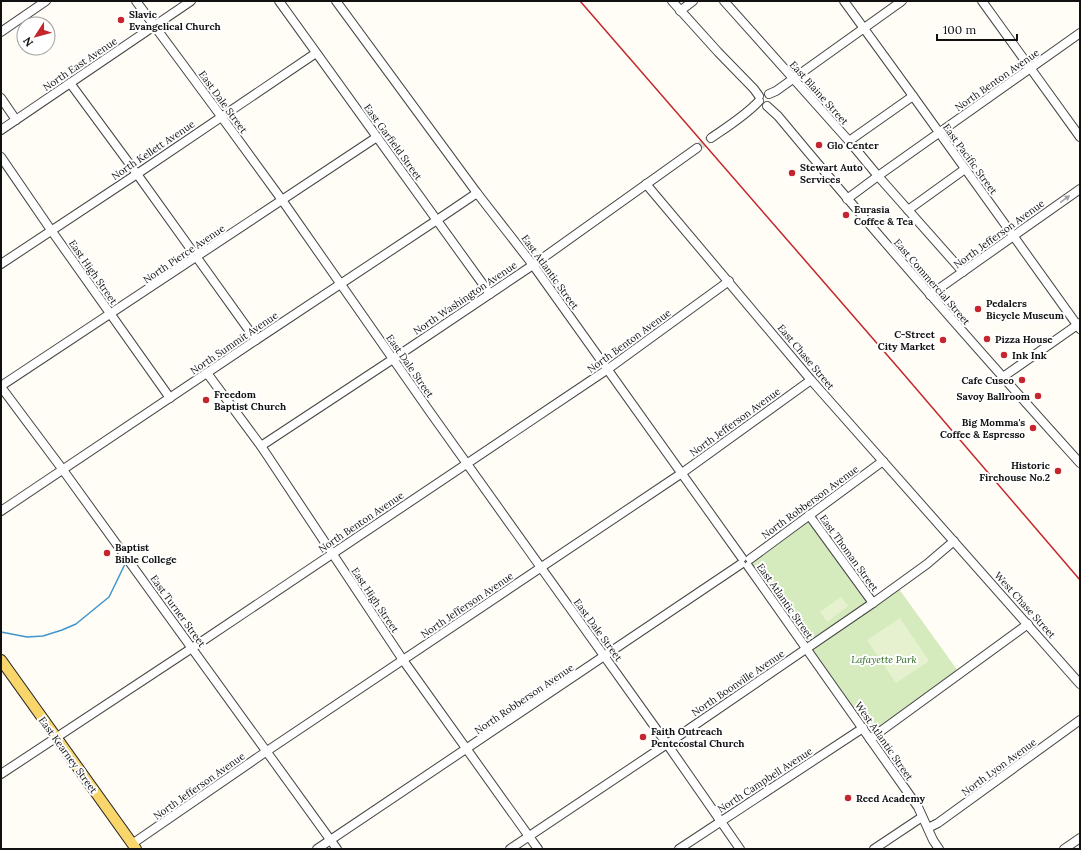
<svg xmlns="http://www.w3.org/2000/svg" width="1081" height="850" font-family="Lora,serif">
	<rect width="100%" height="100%" fill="#fffdf5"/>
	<polygon fill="#d5ebbd" points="810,521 870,605 899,589 958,671 873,732 871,732 752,565 752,561 755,558"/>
	<g fill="#e6f2cf">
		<polygon points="841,597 848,606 827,622 820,612"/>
		<polygon points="900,618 929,661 896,683 867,640"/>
	</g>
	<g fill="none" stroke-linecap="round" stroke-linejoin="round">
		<polyline stroke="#3f96cf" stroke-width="1.5" points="1,632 27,637 43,636 62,630 76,624 109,597 126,562"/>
		<polyline stroke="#dbdad3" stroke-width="8" stroke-dasharray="8 4" stroke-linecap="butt" points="697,148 711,138"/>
		<defs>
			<g id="minor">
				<polyline points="136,1 218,112 282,200 430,412 667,744 740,849"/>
				<polyline points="279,1 490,294"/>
				<polyline points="336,1 477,193 533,265 742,558"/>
				<polyline points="672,1 718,52 754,89 759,96"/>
				<polyline points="724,1 849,141 878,176 963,272"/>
				<polyline points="844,1 913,96 1080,329"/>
				<polyline points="982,1 1080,137"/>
				<polyline points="680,11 693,1"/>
				<polyline points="1,32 46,1"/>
				<polyline points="70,83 137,174 256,340"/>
				<polyline points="769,94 776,91 902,1"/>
				<polyline points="1,98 16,120"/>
				<path d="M767 106 778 116C876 234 977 349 1080 463"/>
				<polyline points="1,130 191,1"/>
				<path d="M711 138C727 127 745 116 759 101"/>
				<polyline points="849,141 913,96"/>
				<polyline points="1,157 51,230 170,398"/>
				<polyline points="646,184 811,380 1080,684"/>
				<polyline points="847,199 878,176 1080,33"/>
				<polyline points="908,210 965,169"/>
				<polyline points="1,264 137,174 316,53"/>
				<polyline points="930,295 1080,189"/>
				<polyline points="207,373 261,446 403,660 538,849"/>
				<polyline points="1003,377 1080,323"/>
				<polyline points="1,386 377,137"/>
				<polyline points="1,387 63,470 337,849"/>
				<polyline points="261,446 393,359 533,265 697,148"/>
				<polyline points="1,511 256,340 437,220 477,193"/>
				<polyline points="809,515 873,603"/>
				<polyline points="750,559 883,461"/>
				<polyline points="748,566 918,807 933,840 939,849"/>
				<polyline points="870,739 1028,624"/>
				<polyline points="1,774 192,648 608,369 729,281"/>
				<polyline points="928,828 938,823 1080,720"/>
				<polyline points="132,844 267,751 682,473 811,380"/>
				<polyline points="317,849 741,564"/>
				<polyline points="510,849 667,744 873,603 927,564 954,541"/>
				<polyline points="679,849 863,728"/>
				<polyline points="874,849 922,817"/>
				<polyline points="1064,849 1080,838"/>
			</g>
			<polyline id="major" points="1,660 136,849"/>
		</defs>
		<use href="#minor" stroke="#444" stroke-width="10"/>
		<use href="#major" stroke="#222" stroke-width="12"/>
		<use href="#minor" stroke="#fff" stroke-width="8"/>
		<use href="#major" stroke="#f9d66b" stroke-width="10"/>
		<polyline stroke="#c4262e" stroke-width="1.5" points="580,1 901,371 1080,580"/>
	</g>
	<defs><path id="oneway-solid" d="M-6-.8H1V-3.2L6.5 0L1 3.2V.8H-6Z"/></defs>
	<use fill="#a0a0a0" href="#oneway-solid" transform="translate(1065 199) rotate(-36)"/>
	<g fill="#c4262e" stroke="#fff" stroke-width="1.5">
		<circle cx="121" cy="20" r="4"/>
		<circle cx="819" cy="145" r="4"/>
		<circle cx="792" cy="173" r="4"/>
		<circle cx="846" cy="215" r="4"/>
		<circle cx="978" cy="309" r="4"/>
		<circle cx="987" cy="339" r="4"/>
		<circle cx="943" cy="340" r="4"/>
		<circle cx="1004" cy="355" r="4"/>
		<circle cx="1022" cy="380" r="4"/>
		<circle cx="1038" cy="396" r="4"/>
		<circle cx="206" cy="400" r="4"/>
		<circle cx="1033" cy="428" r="4"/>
		<circle cx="1058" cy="471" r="4"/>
		<circle cx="107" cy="553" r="4"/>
		<circle cx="643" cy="737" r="4"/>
		<circle cx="848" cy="798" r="4"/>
	</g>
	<g text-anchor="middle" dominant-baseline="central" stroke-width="4" stroke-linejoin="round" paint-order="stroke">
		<g font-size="10" font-weight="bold" fill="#111" stroke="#fff" text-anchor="start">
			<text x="129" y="14">Slavic<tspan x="129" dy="12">Evangelical Church</tspan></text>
			<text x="827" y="145">Glo Center</text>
			<text x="800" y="167">Stewart Auto<tspan x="800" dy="12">Services</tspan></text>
			<text x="854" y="209">Eurasia<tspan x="854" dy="12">Coffee &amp; Tea</tspan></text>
			<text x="986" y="303">Pedalers<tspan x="986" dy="12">Bicycle Museum</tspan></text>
			<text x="935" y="334" text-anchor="end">C-Street<tspan x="935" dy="12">City Market</tspan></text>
			<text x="995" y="339">Pizza House</text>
			<text x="1012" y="355">Ink Ink</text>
			<text x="1014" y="380" text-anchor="end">Cafe Cusco</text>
			<text x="214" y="394">Freedom<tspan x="214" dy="12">Baptist Church</tspan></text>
			<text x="1030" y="396" text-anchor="end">Savoy Ballroom</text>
			<text x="1025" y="422" text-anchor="end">Big Momma's<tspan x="1025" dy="12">Coffee &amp; Espresso</tspan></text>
			<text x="1050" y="465" text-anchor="end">Historic<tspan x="1050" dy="12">Firehouse No.2</tspan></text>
			<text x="115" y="547">Baptist<tspan x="115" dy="12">Bible College</tspan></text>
			<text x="651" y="731">Faith Outreach<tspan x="651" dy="12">Pentecostal Church</tspan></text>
			<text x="856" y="798">Reed Academy</text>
		</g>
		<g font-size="10" fill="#111" stroke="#fff">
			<text transform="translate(80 64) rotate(-34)">North East Avenue</text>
			<text transform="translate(997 80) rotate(-35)">North Benton Avenue</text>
			<text transform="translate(819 93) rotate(48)">East Blaine Street</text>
			<text transform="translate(223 102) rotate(54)">East Dale Street</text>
			<text transform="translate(393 142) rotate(54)">East Garfield Street</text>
			<text transform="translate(153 150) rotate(-34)">North Kellett Avenue</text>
			<text transform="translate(970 159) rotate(54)">East Pacific Street</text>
			<text transform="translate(999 234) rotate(-36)">North Jefferson Avenue</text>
			<text transform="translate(184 254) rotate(-34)">North Pierce Avenue</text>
			<text transform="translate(93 272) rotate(55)">East High Street</text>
			<text transform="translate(550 272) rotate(54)">East Atlantic Street</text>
			<text transform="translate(932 282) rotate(49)">East Commercial Street</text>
			<text transform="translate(465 298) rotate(-34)">North Washington Avenue</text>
			<text transform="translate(629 341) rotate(-36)">North Benton Avenue</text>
			<text transform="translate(234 343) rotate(-34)">North Summit Avenue</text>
			<text transform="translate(806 357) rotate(50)">East Chase Street</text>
			<text transform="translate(410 366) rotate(55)">East Dale Street</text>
			<text transform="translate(735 422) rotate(-36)">North Jefferson Avenue</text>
			<text transform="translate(810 502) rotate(-36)">North Robberson Avenue</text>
			<text transform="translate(361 522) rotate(-34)">North Benton Avenue</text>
			<text transform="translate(849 553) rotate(54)">East Thoman Street</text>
			<text transform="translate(375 600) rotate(56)">East High Street</text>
			<text transform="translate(785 601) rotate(55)">East Atlantic Street</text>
			<text transform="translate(467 605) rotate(-34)">North Jefferson Avenue</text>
			<text transform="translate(1025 605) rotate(48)">West Chase Street</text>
			<text transform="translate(178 611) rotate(54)">East Turner Street</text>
			<text transform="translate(598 630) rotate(54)">East Dale Street</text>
			<text transform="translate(738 683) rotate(-34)">North Boonville Avenue</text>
			<text transform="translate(524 699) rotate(-34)">North Robberson Avenue</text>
			<text transform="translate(884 741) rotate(55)">West Atlantic Street</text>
			<text transform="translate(68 755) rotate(54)">East Kearney Street</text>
			<text transform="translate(999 767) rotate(-36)">North Lyon Avenue</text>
			<text transform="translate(765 780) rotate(-33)">North Campbell Avenue</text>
			<text transform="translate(199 786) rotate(-35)">North Jefferson Avenue</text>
		</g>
		<g font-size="10" font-style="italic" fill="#2f6b1f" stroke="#fff">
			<text x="884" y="659">Lafayette Park</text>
		</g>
	</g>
	<rect width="1081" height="850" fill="none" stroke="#111111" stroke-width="4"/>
	<g transform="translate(36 36) rotate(234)"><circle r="19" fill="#ffffff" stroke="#a0a0a0"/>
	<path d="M0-3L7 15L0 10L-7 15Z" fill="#c4262e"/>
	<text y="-6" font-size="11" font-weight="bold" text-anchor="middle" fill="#111111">N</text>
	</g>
	<path d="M937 34v6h80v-6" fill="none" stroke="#111111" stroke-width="2"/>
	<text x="943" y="34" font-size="12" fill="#111111" stroke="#ffffff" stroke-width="3" paint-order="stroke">100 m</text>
</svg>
